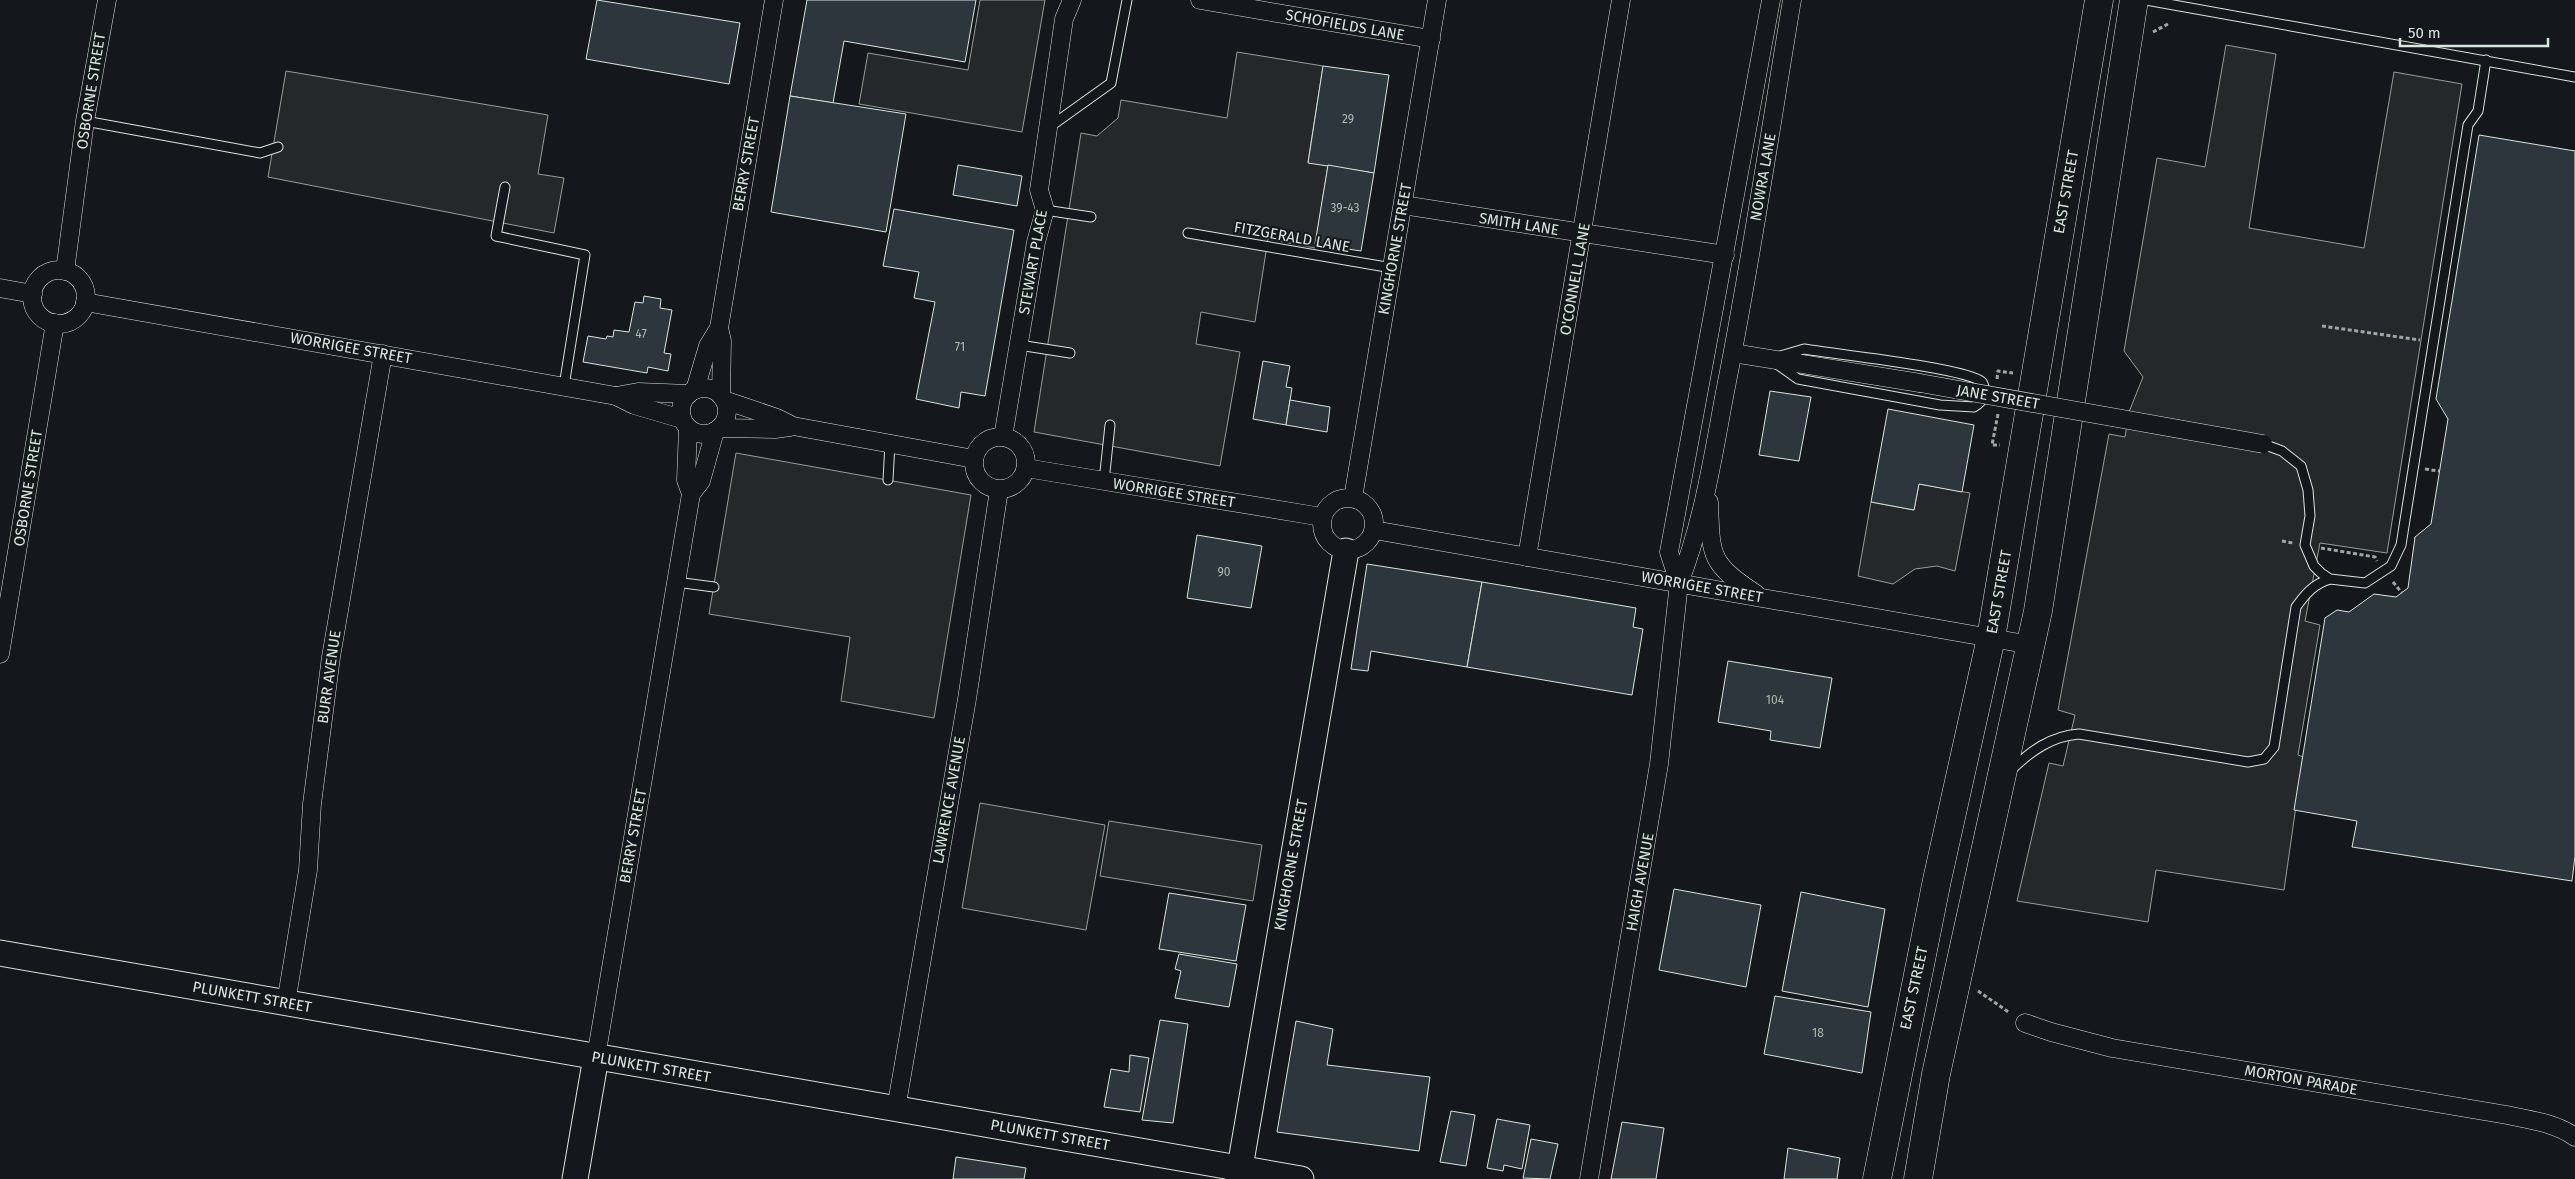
<svg xmlns="http://www.w3.org/2000/svg" width="2575" height="1179" font-family="'Fira Sans',sans-serif">
	<rect width="100%" height="100%" fill="#14181c"/>
	<g fill="#24282b" stroke="#939e99">
		<polygon points="980,0 1045,0 1022,132 859,104 868,53 968,70"/>
		<polygon points="2226,45 2276,54 2249,228 2364,248 2394,72 2462,84 2387,553 2320,543 2305,621 2320,625 2298,755 2303,757 2284,890 2156,870 2148,922 2017,901 2049,763 2063,766 2075,715 2058,710 2109,434 2125,437 2129,412 2143,377 2124,351 2157,158 2205,167"/>
		<polygon points="1237,52 1323,66 1308,162 1328,165 1315,248 1268,239 1255,322 1201,312 1196,344 1240,352 1220,466 1034,432 1081,133 1097,136 1118,118 1121,100 1227,118"/>
		<polygon points="286,71 548,115 538,174 564,178 554,233 268,177"/>
		<polygon points="736,453 971,495 934,718 841,701 850,637 709,614"/>
		<polygon points="1919,484 1970,493 1955,571 1937,566 1915,569 1893,584 1858,576 1871,502 1914,510"/>
		<polygon points="980,803 1105,825 1086,930 962,908"/>
		<polygon points="1109,821 1262,845 1253,901 1100,876"/>
	</g>
	<g fill="#2c363c" stroke="#d8e6dc">
		<polygon points="597,0 740,23 729,84 586,59"/>
		<polygon points="807,0 976,0 965,62 844,41 833,103 790,96"/>
		<polygon points="1323,66 1389,75 1374,173 1308,163"/>
		<polygon points="790,96 906,114 886,232 771,212"/>
		<polygon points="2479,135 2575,151 2575,856 2572,881 2352,847 2357,821 2294,810 2325,618 2337,610 2349,612 2374,594 2396,597 2408,588 2415,537 2431,524 2448,419 2436,399"/>
		<polygon points="958,165 1022,176 1017,206 953,195"/>
		<polygon points="1328,165 1374,173 1361,251 1315,244"/>
		<polygon points="894,209 1014,230 985,396 961,392 959,408 916,399 935,302 914,298 919,272 883,266"/>
		<polygon points="644,296 661,299 660,308 672,310 664,353 671,354 668,371 648,367 647,373 583,362 588,336 606,339 607,336 613,337 614,330 629,332 635,302 643,303"/>
		<polygon points="1263,361 1290,366 1286,387 1292,388 1286,425 1253,419"/>
		<polygon points="1770,391 1811,397 1799,461 1759,455"/>
		<polygon points="1290,400 1330,407 1327,432 1286,425"/>
		<polygon points="1888,409 1974,425 1962,492 1919,484 1914,510 1871,502"/>
		<polygon points="1197,535 1262,546 1251,608 1187,598"/>
		<polygon points="1367,564 1482,582 1467,667 1371,651 1368,671 1351,669"/>
		<polygon points="1482,582 1636,608 1633,627 1643,629 1632,695 1467,667"/>
		<polygon points="1728,661 1832,678 1820,748 1770,740 1771,731 1718,722"/>
		<polygon points="1674,889 1761,905 1746,987 1659,970"/>
		<polygon points="1801,892 1885,909 1868,1007 1782,991"/>
		<polygon points="1169,893 1246,905 1236,961 1159,949"/>
		<polygon points="1179,954 1237,964 1229,1007 1175,998 1181,971 1175,969"/>
		<polygon points="1775,996 1871,1012 1862,1073 1764,1054"/>
		<polygon points="1160,1020 1188,1024 1173,1123 1142,1120"/>
		<polygon points="1296,1021 1333,1029 1327,1065 1430,1077 1419,1151 1277,1132"/>
		<polygon points="1130,1055 1149,1058 1140,1112 1104,1107 1111,1069 1129,1072"/>
		<polygon points="1451,1111 1475,1115 1466,1166 1440,1162"/>
		<polygon points="1497,1119 1530,1125 1522,1169 1504,1165 1503,1171 1487,1168"/>
		<polygon points="1622,1122 1664,1128 1656,1179 1611,1179"/>
		<polygon points="1531,1139 1558,1144 1550,1179 1523,1178"/>
		<polygon points="1788,1148 1840,1158 1837,1179 1784,1179"/>
		<polygon points="956,1157 1026,1168 1024,1179 953,1179"/>
	</g>
	<g fill="none" stroke-linecap="round" stroke-linejoin="round">
		<defs>
			<g id="lane">
				<polyline points="2146,0 2575,77"/>
				<polyline points="85,121 260,153 278,147"/>
				<polyline points="1048,128 1111,83 1127,0"/>
				<polyline points="505,187 496,236 585,255 564,386"/>
				<polyline points="1045,210 1091,217"/>
				<polyline points="1188,233 1392,268"/>
				<polyline points="1019,345 1070,353"/>
				<path d="M1804 349C1833 354 1967 368 1982 382 1988 393 1984 401 1974 407L1940 405 1798 379 1770 359Z"/>
				<polyline points="2263,444 2282,451 2301,466 2308,490 2310,516 2305,545 2314,566 2321,573 2330,579 2365,583 2391,566 2401,545 2468,125 2478,111 2486,60"/>
				<polyline points="888,480 890,443"/>
				<polyline points="1104,481 1110,425"/>
				<polyline points="676,582 714,587"/>
				<path d="M2011 770C2031 751 2051 736 2079 734L2248 762 2264 759 2274 747 2296 607C2306 593 2314 584 2330 579"/>
			</g>
			<g id="street">
				<polyline points="1200,0 1431,39"/>
				<polyline points="1403,205 1725,255"/>
				<circle cx="59" cy="297" r="27"/>
				<polyline points="65,271 85,121 107,0"/>
				<polyline points="0,288 33,294"/>
				<polyline points="85,302 616,396 634,405 682,419"/>
				<polyline points="1733,353 1920,383"/>
				<circle cx="704" cy="411" r="23"/>
				<polyline points="695,390 708,346 719,328"/>
				<polyline points="616,396 638,392 689,394"/>
				<polyline points="721,396 722,341 719,328 774,0"/>
				<polyline points="724,400 777,418 793,426 974,459"/>
				<polyline points="719,428 775,429 790,427"/>
				<circle cx="1000" cy="463" r="26"/>
				<polyline points="1003,437 1036,242 1045,210 1039,190 1064,19 1072,0"/>
				<polyline points="1026,468 1322,517"/>
				<polyline points="691,494 701,481 715,431"/>
				<circle cx="1348" cy="524" r="26"/>
				<polyline points="1353,498 1437,0"/>
				<path d="M1709 502C1711 556 1709 563 1756 594"/>
				<polyline points="1374,530 2031,645"/>
				<polyline points="1527,557 1621,0"/>
				<polyline points="1679,583 1669,552 1771,0"/>
				<polyline points="0,654 55,323"/>
				<polyline points="286,1003 308,870 312,804 331,657 383,354"/>
				<path d="M2025 1023 2051 1032 2112 1048 2507 1115C2530 1120 2556 1123 2575 1137"/>
				<polyline points="596,1057 691,494 686,480 688,428"/>
				<polyline points="896,1109 967,699 999,490"/>
				<path d="M1589 1179 1659 764 1679 583C1703 523 1713 456 1725 392 1751 262 1770 131 1792 0"/>
			</g>
			<g id="secondary">
				<polyline points="0,953 1301,1179"/>
				<polyline points="575,1179 596,1057"/>
				<polyline points="1238,1179 1346,551"/>
			</g>
			<g id="highway">
				<polyline points="1877,1179 1937,880 1991,638 2099,0"/>
				<polyline points="1918,1179 1936,1074 2038,611 2134,0"/>
			</g>
		</defs>
		<use href="#lane" stroke="#d8e6dc" stroke-width="11"/>
		<use href="#street" stroke="#d8e6dc" stroke-width="19"/>
		<use href="#secondary" stroke="#d8e6dc" stroke-width="27"/>
		<use href="#highway" stroke="#d8e6dc" stroke-width="29"/>
		<g stroke="#9da8a2" stroke-width="3" stroke-dasharray="4 2.5" stroke-linecap="butt">
			<polyline points="2153,32 2168,24"/>
			<polyline points="2322,326 2420,340"/>
			<polyline points="1997,379 1998,371 2013,373"/>
			<polyline points="1998,414 1992,445 2000,445"/>
			<polyline points="2425,469 2439,471"/>
			<polyline points="2282,541 2293,543"/>
			<polyline points="2321,548 2375,557 2377,561"/>
			<polyline points="2393,582 2402,593"/>
			<polyline points="1978,991 2010,1013"/>
		</g>
		<use href="#lane" stroke="#14181c" stroke-width="9"/>
		<use href="#street" stroke="#14181c" stroke-width="18"/>
		<use href="#secondary" stroke="#14181c" stroke-width="25"/>
		<use href="#highway" stroke="#14181c" stroke-width="28"/>
		<defs>
			<polyline id="street-bridge" points="1920,383 2263,444"/>
		</defs>
		<use href="#street-bridge" stroke="#d8e6dc" stroke-width="19" stroke-linecap="butt"/>
		<use href="#street-bridge" stroke="#14181c" stroke-width="18"/>
	</g>
	<g text-anchor="middle" dominant-baseline="central" stroke-width="4" stroke-linejoin="round" paint-order="stroke">
		<g font-size="12" fill="#adbab4">
			<text x="1348" y="119">29</text>
			<text x="1345" y="208">39-43</text>
			<text x="641" y="334">47</text>
			<text x="960" y="347">71</text>
			<text x="1224" y="572">90</text>
			<text x="1775" y="700">104</text>
			<text x="1818" y="1033">18</text>
		</g>
		<g font-size="15" fill="#d8e6dc" stroke="#14181c">
			<text transform="translate(1345 25) rotate(10)">SCHOFIELDS LANE</text>
			<text transform="translate(91 91) rotate(-81)">OSBORNE STREET</text>
			<text transform="translate(746 164) rotate(-80)">BERRY STREET</text>
			<text transform="translate(1763 177) rotate(-80)">NOWRA LANE</text>
			<text transform="translate(2066 192) rotate(-80)">EAST STREET</text>
			<text transform="translate(1519 224) rotate(9)">SMITH LANE</text>
			<text transform="translate(1292 237) rotate(10)">FITZGERALD LANE</text>
			<text transform="translate(1395 249) rotate(-80)">KINGHORNE STREET</text>
			<text transform="translate(1033 262) rotate(-80)">STEWART PLACE</text>
			<text transform="translate(1575 279) rotate(-80)">O'CONNELL LANE</text>
			<text transform="translate(351 348) rotate(10)">WORRIGEE STREET</text>
			<text transform="translate(1998 397) rotate(10)">JANE STREET</text>
			<text transform="translate(28 488) rotate(-81)">OSBORNE STREET</text>
			<text transform="translate(1174 493) rotate(9)">WORRIGEE STREET</text>
			<text transform="translate(1702 587) rotate(10)">WORRIGEE STREET</text>
			<text transform="translate(1999 592) rotate(-80)">EAST STREET</text>
			<text transform="translate(329 677) rotate(-82)">BURR AVENUE</text>
			<text transform="translate(949 800) rotate(-80)">LAWRENCE AVENUE</text>
			<text transform="translate(633 836) rotate(-80)">BERRY STREET</text>
			<text transform="translate(1291 865) rotate(-80)">KINGHORNE STREET</text>
			<text transform="translate(1640 882) rotate(-80)">HAIGH AVENUE</text>
			<text transform="translate(1914 988) rotate(-78)">EAST STREET</text>
			<text transform="translate(252 997) rotate(10)">PLUNKETT STREET</text>
			<text transform="translate(651 1067) rotate(10)">PLUNKETT STREET</text>
			<text transform="translate(2301 1080) rotate(10)">MORTON PARADE</text>
			<text transform="translate(1050 1135) rotate(10)">PLUNKETT STREET</text>
		</g>
	</g>
	<path d="M2400 38v8h148v-8" fill="none" stroke="#d8e6dc" stroke-width="2.5"/>
	<text x="2408" y="38" font-size="15" fill="#d8e6dc" stroke="#14181c" stroke-width="4" paint-order="stroke">50 m</text>
</svg>
